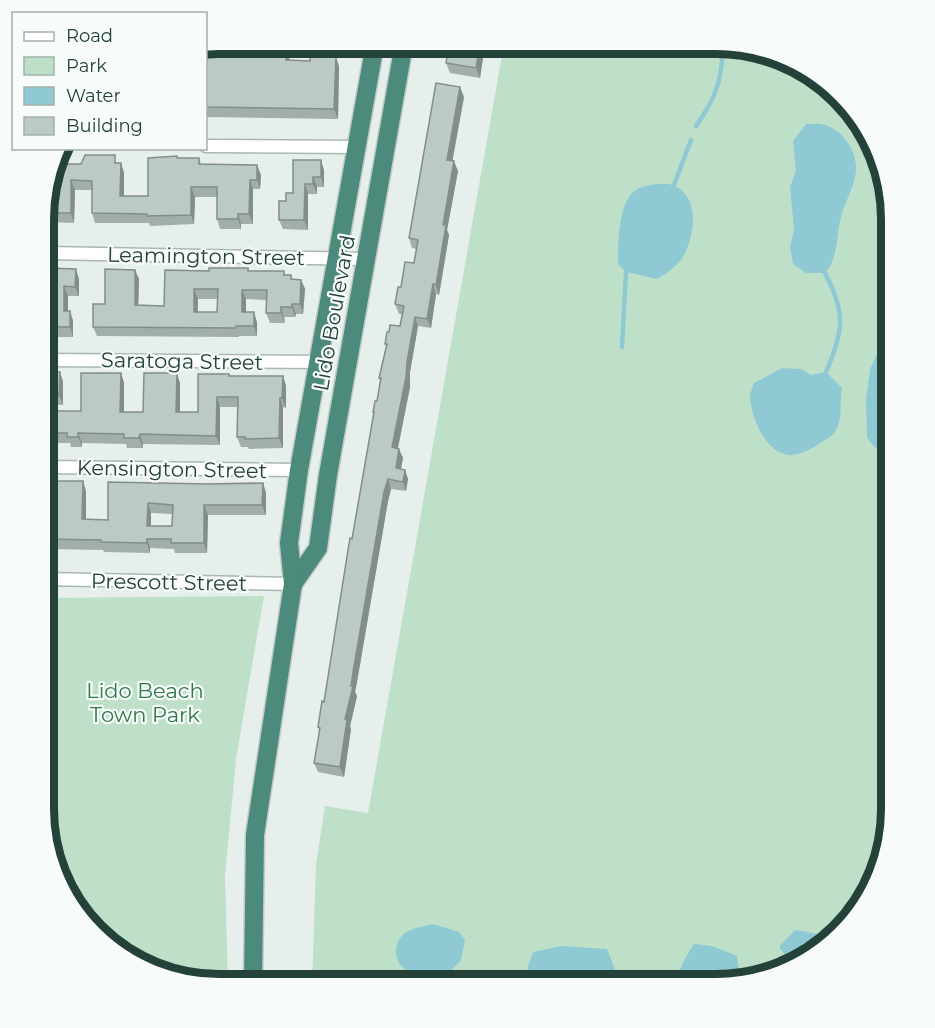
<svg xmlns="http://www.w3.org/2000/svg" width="935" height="1028" font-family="Montserrat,sans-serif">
	<rect width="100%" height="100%" fill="#e6efeb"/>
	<g fill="#bfe0c8">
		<polygon points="504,44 738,45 813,73 862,122 891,208 891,820 868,896 813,955 727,984 312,984 316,864 325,806 368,813"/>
		<polygon points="264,596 236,759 225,876 228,984 208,984 131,961 73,906 44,820 45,598"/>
	</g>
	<g fill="#8ec9d4">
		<path d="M806 124C812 124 819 123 825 125 844 131 858 152 856 172 854 189 843 204 840 221 836 240 838 258 825 273H806L793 264 790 247 794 229 790 187 796 171 793 141Z"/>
		<path d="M669 184C700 192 696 232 684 255 678 266 667 273 657 279L626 272 618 264C618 245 618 201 636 190 645 184 658 184 669 184Z"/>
		<polygon points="891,340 891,455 874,447 867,437 866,400 870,369 883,341"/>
		<path d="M782 368 801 369 811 375 826 372 842 388C839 403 844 419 834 433 831 437 823 441 819 444 811 449 798 456 789 455 765 453 751 417 750 396 750 392 753 387 754 383Z"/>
		<path d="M433 924 459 932 465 940 461 960 449 973C437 973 421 976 410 972 394 966 391 944 405 933 412 928 425 926 433 924Z"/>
		<polygon points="795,930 831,936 813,955 789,960 779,947"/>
		<path d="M694 944 712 946 737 956 739 971 726 984H679C677 969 686 957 694 944Z"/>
		<polygon points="561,946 607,949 617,975 610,984 530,984 528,966 533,952"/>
	</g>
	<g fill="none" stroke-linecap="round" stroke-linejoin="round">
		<g stroke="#8ec9d4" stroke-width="4.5">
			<path d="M696 126C716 98 722 80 723 45"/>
			<polyline points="674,185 691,140"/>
			<path d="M825 273C846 313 844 331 826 372"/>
			<polyline points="622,347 626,272"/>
		</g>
		<defs>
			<g id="minor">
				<polyline points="206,146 357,147"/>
				<polyline points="47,253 366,259"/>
				<polyline points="46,360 318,362"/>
				<polyline points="46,467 299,470"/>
				<polyline points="45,579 293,584"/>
			</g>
			<g id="trunk">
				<polyline points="293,584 318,548 328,475 347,367 404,44"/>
				<polyline points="253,984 255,835 293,584 289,543 299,470 375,44"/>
			</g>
		</defs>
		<use href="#minor" stroke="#a8b8b2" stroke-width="15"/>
		<use href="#trunk" stroke="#c2cac8" stroke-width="21"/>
		<use href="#minor" stroke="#fff" stroke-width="12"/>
		<use href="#trunk" stroke="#4c8a7c" stroke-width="18"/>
	</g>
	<g fill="#a1aea9" fill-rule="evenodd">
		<polygon points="449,44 485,44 480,78 450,73 446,63"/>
		<polygon points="206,49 339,66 338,119 206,117"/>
		<polygon points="464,97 452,161 458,171 447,230 449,235 439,295 436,294 431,328 418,326 410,372 410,387 398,448 403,458 401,469 405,470 408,479 406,491 391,489 388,501 357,682 355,692 357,696 350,726 351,729 344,777 318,772 314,763 320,733 318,727 324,702 374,415 373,412 377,401 380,381 379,378 386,346 385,344 389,332 400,326 402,314 399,314 395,304 401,287 414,263 417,249 412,248 409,238"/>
		<polygon points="177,156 178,158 199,158 201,164 261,175 260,189 253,189 253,224 241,224 241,229 220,229 217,219 217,197 195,197 194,224 150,226 149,223 95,223 92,213 92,190 75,190 74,223 47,222 47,185 117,163 121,163 124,173 124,196 148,196"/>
		<polygon points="324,170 324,187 317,187 317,194 308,194 308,230 283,229 279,220 286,201 293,193"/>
		<polygon points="46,268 79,279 79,296 68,296 68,311 70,311 73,321 73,337 46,337"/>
		<path d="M248 268 249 271 291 275 292 279 301 280 305 289 303 314H296L295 317H284L285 323H270L266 313V300L246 299V312L257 322V336H239V337L97 336 93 327 105 304 135 270 139 279 138 305 164 306 209 271ZM198 299H218L217 312H198Z"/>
		<polygon points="46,371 60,372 63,382 63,405 46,404"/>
		<polygon points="121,373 124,383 124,412 143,412 180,383 180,412 198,412 230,376 283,376 286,386 286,408 283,407 283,448 249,449 248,447 241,447 237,437 238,407 220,407 220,445 143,444 143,448 127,448 126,444 82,443 82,447 71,447 70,443 52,443 48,433 81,411"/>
		<path d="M45 481 86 491V519L108 520V482L207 484 263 483 266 493V515H208L207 553H175L174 549 150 548V553L104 552 103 550 47 549 45 545ZM151 513 172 514V526H151Z"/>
	</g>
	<g fill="#838d89">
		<polygon points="480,44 485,44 480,78 476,68"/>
		<polygon points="286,50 290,60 286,60"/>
		<polygon points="336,57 339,66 338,119 334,109"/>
		<polygon points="460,87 464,97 451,169 447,160"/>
		<polygon points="321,160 324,170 324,187 321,177"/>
		<polygon points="454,161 458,171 447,230 449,235 439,295 436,285 443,225"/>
		<polygon points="121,163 124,173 124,206 120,196"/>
		<polygon points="257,165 261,175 260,189 257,180"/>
		<polygon points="313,177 317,187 317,194 313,184"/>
		<polygon points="71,180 75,190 74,223 71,213"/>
		<polygon points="250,180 253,189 253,224 249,214"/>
		<polygon points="305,184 308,194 308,230 304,220"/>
		<polygon points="191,187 195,197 194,224 191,215"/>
		<polygon points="238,214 241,224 241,229 238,219"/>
		<polygon points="76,269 79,279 79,296 75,287"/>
		<polygon points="135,270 139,279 138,315 135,305"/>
		<polygon points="301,280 305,289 303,314 300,304"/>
		<polygon points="433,284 436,294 431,328 427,319"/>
		<polygon points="64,286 68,296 68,321 64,311"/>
		<polygon points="194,289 198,299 197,322 194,312"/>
		<polygon points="242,290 246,299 246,321 242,312"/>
		<polygon points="292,304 296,314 295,317 292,307"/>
		<polygon points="281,307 284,317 285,323 281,313"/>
		<polygon points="70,311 73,321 73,337 70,327"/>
		<polygon points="254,312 257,322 257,336 254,326"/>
		<polygon points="415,317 418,326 410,372 410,387 396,457 392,447"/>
		<polygon points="60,372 63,382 63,405 59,395"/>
		<polygon points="121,373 124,383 124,422 120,412"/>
		<polygon points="177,373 180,383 180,422 176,412"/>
		<polygon points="283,376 286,386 286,408 282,398"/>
		<polygon points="217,397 220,407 220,445 216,436"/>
		<polygon points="280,398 283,407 283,448 279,438"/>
		<polygon points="78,433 82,443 82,447 78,437"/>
		<polygon points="140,434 143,444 143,448 139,438"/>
		<polygon points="399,449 403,458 399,478 396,468"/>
		<polygon points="405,470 408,479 406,491 403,482"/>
		<polygon points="388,479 391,489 388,501 357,682 355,692 357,696 350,726 351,729 344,777 340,767 345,719 384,492"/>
		<polygon points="83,481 86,491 86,529 82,519"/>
		<polygon points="263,483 266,493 266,515 262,505"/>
		<polygon points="148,503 151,513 151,535 147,526"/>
		<polygon points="204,505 208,515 207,553 204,543"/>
		<polygon points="147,539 150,548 150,553 147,543"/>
	</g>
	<g fill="#bbcac4" stroke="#838d89" stroke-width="1.5" fill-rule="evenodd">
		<polygon points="449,44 480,44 476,68 446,63"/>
		<polygon points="206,49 286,50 286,60 310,61 310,56 336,57 334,109 206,107"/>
		<polygon points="436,83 460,87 447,160 454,161 443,225 446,225 436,285 433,284 427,319 415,317 407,362 406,377 392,447 399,449 396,468 405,470 403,482 388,479 384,492 353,672 351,686 353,686 345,719 347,720 340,767 314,763 320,728 318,727 322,701 324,702 348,550 350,538 352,539 374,412 373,412 375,401 377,401 381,378 379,378 387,344 385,344 387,332 389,332 390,325 400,326 404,306 395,304 398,287 401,287 405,262 414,263 418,240 409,238"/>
		<polygon points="85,155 115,155 115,163 121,163 120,196 148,196 148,158 177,156 177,158 199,158 199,164 257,165 257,180 250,180 249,214 238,214 238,219 217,219 217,187 191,187 191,215 147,216 147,214 92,213 92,181 71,180 71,213 47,213 47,185 55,164 81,164"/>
		<polygon points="293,160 321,160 321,177 313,177 313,184 305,184 304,220 279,220 279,201 286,201 286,193 293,193"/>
		<polygon points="46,268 76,269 75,287 64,286 64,311 70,311 70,327 46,327"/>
		<path d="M209 268H248V271H284V275H291V279L301 280 300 304H292V307H281V313H266L267 290H242V312H254V326H236L235 328 93 327V304H105V269L135 270V305L164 306 165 270 209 271ZM194 289H218L217 312H194Z"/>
		<polygon points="46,371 60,372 59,395 46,395"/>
		<polygon points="81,373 121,373 120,412 143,412 144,373 177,373 176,412 198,412 198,374 229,374 229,376 283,376 282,398 280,398 279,438 245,439 245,437 237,437 238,397 217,397 216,436 140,434 139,438 124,438 124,434 78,433 78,437 67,437 67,433 48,433 49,411 81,411"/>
		<path d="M45 481H83L82 519 108 520V482L207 484 263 483 262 505H204V543H171V539H147V543L101 542V540L45 539ZM148 503 173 505 172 526H147Z"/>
	</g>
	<g text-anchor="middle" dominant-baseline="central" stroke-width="4.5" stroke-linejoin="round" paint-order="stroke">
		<g font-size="21" fill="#24423a" stroke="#f7fbf9">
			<text transform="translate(206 256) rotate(1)">Leamington Street</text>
			<text transform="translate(334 313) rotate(-80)">Lido Boulevard</text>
			<text transform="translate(182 361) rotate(1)">Saratoga Street</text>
			<text transform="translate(172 469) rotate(1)">Kensington Street</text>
			<text transform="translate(169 582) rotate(1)">Prescott Street</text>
		</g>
		<g font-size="21" fill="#2d7a4b" stroke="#f7fbf9">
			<text x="145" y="690">Lido Beach<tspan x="145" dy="24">Town Park</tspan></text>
		</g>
	</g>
	<path d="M0 0H935V1028H0ZM219 54H716A165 165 0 0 1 881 219V809A165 165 0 0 1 716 974H219A165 165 0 0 1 54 809V219A165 165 0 0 1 219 54Z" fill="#f7fbf9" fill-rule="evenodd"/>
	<path fill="none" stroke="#24423a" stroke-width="8" d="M219 54H716A165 165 0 0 1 881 219V809A165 165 0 0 1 716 974H219A165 165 0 0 1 54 809V219A165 165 0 0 1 219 54Z"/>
	<rect x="12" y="12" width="195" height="138" fill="#f7fbf9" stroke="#a3b1ad" stroke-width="1.5"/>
	<rect x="24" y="32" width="30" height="9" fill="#ffffff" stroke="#a3b1ad" stroke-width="1.5"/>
	<text x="66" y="42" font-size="18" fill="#24423a">Road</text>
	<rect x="24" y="57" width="30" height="18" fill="#bfe0c8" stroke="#a3b1ad" stroke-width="1.5"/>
	<text x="66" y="72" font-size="18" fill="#24423a">Park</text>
	<rect x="24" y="87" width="30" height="18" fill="#8ec9d4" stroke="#a3b1ad" stroke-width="1.5"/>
	<text x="66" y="102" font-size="18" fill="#24423a">Water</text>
	<rect x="24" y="117" width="30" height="18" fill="#bbcac4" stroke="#a3b1ad" stroke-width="1.5"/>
	<text x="66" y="132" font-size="18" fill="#24423a">Building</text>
</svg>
